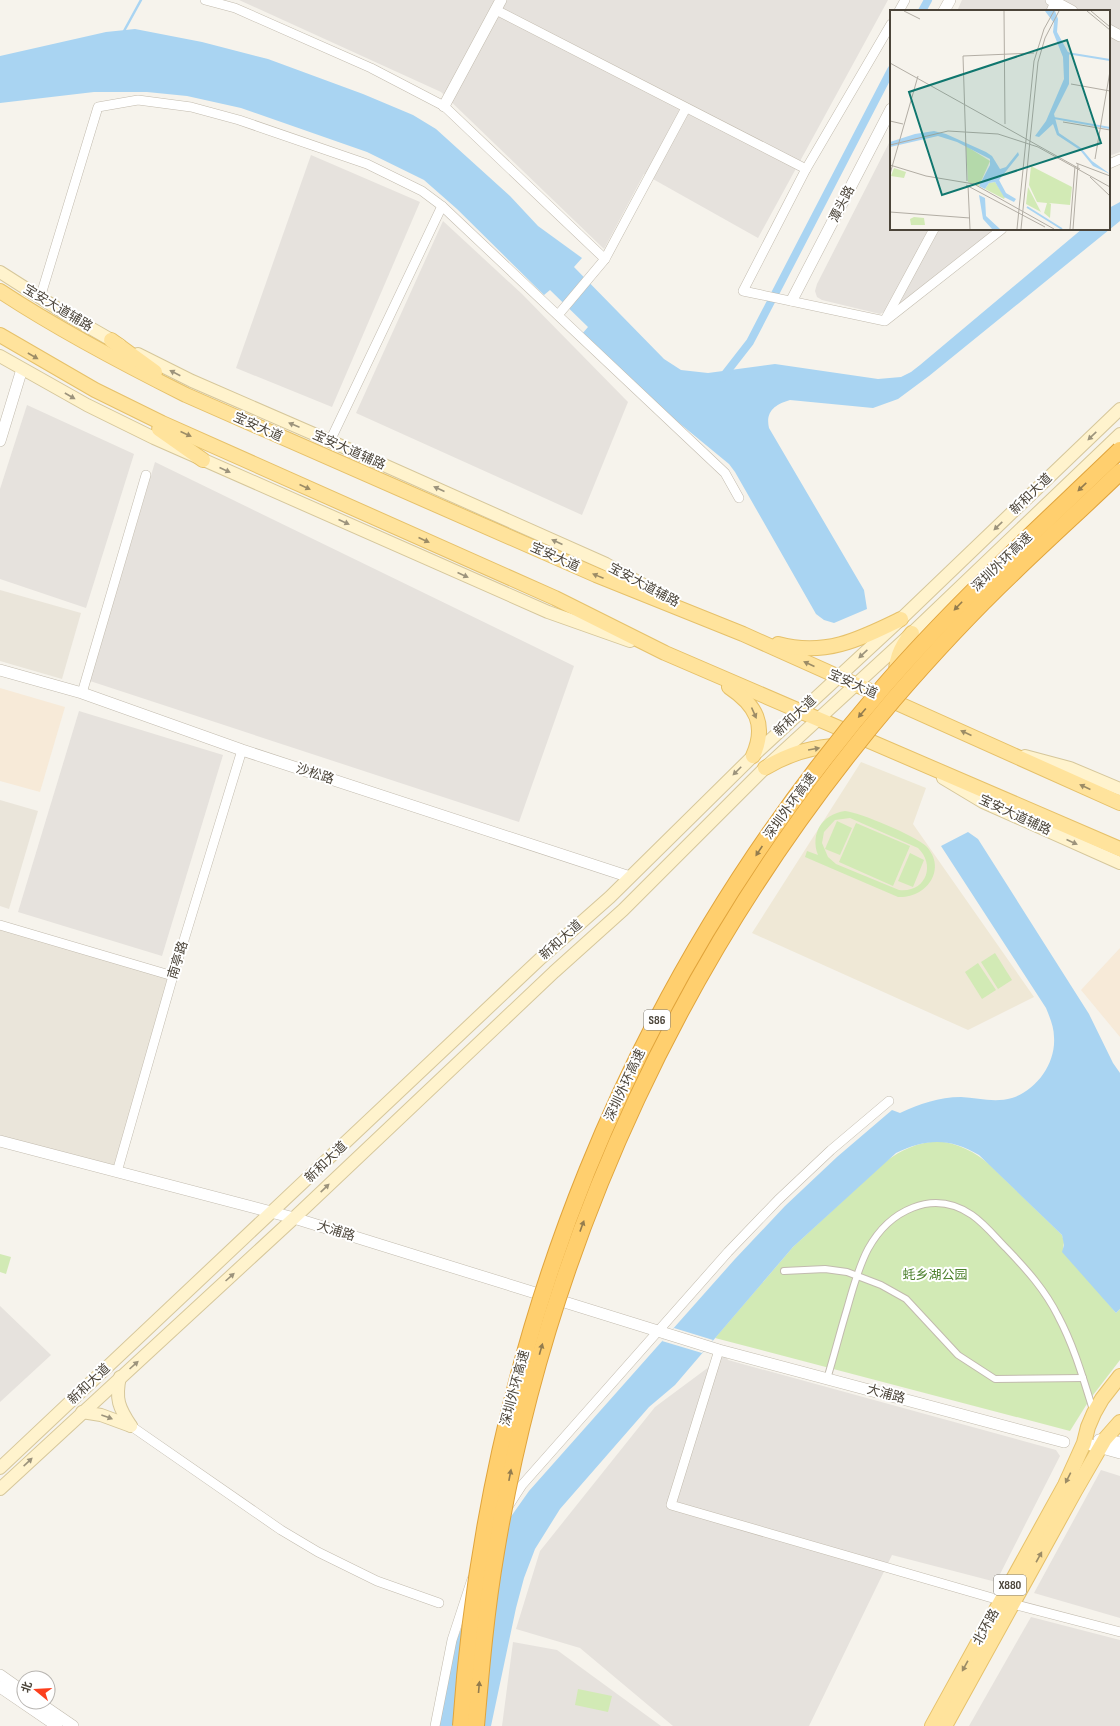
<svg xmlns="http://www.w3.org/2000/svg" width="1120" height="1726" font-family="'Sofia Sans Condensed','Noto Sans SC',sans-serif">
	<rect width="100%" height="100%" fill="#f6f3ec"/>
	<g fill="#eae5da">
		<polygon points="0,590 81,613 62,679 0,661"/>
		<polygon points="0,800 38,811 9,909 0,906"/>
		<polygon points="0,925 173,976 117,1172 0,1141"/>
	</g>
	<g fill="#f7ead8">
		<polygon points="0,688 65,707 40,792 0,781"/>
		<polygon points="1120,948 1120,1037 1081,990"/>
	</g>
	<g fill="#e6e2dd">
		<polygon points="239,0 888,0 758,238 644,174 604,249 441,92"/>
		<polygon points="962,0 1120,0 1120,152 1109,156 1109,11 957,11"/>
		<polygon points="891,139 891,229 994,229 897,306 880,314 822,300 817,297 815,291 817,284"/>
		<polygon points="311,155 420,202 332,407 236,368"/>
		<polygon points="443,221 522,294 628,402 582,515 356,413"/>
		<polygon points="27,405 134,454 86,608 0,579 0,489"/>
		<polygon points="155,462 574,666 519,822 90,681"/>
		<polygon points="79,711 223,755 162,956 18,912"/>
		<polygon points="0,1306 51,1355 0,1402"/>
		<polygon points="725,1355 728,1360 1056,1450 1060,1456 996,1582 892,1555 809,1726 673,1726 580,1648 516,1629 540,1551 655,1407"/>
		<polygon points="1101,1470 1120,1476 1120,1618 1034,1593"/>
		<polygon points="1031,1617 1120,1640 1120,1726 969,1726"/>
		<polygon points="513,1642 557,1650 661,1726 502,1726"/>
	</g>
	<polygon fill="#efe8d6" points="861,762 926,788 913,824 1034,997 968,1030 752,933"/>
	<g fill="#d2eab5" fill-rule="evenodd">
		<path d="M845 811C859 812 916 836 926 846 948 869 926 899 898 897L805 857 807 851 818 855C810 834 822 814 845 811ZM850 818 918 848C936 865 926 893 899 890L836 864 828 857 822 843 824 832 835 820Z"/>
		<polygon points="837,821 852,828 840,855 825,849"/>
		<polygon points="856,823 910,846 893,886 839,862"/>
		<polygon points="910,853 924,860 913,887 898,881"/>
		<polygon points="995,953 1012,980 998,989 981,962"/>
		<polygon points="978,963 996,990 982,999 965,972"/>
		<path d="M938 1141C959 1144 974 1151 990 1165L1062 1235 1064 1242 1063 1249 1116 1313 1120 1309V1360L1090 1399 1070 1431 715 1338 793 1247 885 1162C902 1149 917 1143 938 1141Z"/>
		<polygon points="0,1254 11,1257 6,1274 0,1272"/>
		<polygon points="578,1689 612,1696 608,1712 575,1705"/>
	</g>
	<g fill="#a9d4f2">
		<path d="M135 29 202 42 268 59 363 94 413 115 436 129 510 196 538 226 582 258 574 267 664 359 681 370 708 373 775 364 878 379 901 377 911 372 920 365 1082 229H1109V208L1120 202V221L929 376 898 399 873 408 790 400C776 404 765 411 769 428L864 590 867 609 834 623 824 620 816 614 735 472 729 464 639 390 582 334 588 327 550 290 544 295 457 209 424 180 367 152 241 108 187 96 147 92H94L0 103V56L106 32Z"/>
		<path d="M968 832 978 839 1089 1014 1113 1063 1120 1073V1309L1116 1313 1062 1252 1064 1245 1062 1235 979 1155C950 1138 927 1138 896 1153L793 1247 675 1385 649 1407 560 1509 535 1549 524 1578 516 1608 491 1726H439L456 1641 505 1525 529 1491 735 1259 785 1206 837 1157 892 1110 900 1113C919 1104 939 1097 961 1097 978 1098 995 1103 1012 1098 1037 1090 1056 1063 1054 1037 1054 1027 1050 1018 1046 1008L941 846Z"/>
	</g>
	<polygon fill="#f6f3ec" points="674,1328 713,1340 702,1353 662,1341"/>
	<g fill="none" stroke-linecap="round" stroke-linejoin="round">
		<polyline stroke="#a9d4f2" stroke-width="2.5" points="124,31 141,0"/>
		<g stroke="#a9d4f2" stroke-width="8">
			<polyline points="922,11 928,0"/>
			<polyline points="722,378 750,342 891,70"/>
		</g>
		<defs>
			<g id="pedestrian">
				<polyline points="784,1271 825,1269 847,1272 881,1285 906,1299 958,1355 995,1379 1083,1378"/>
				<path d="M827 1379C834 1356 840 1332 847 1309 853 1288 858 1268 868 1249 889 1211 932 1188 972 1215 985 1224 996 1238 1007 1249 1027 1270 1045 1290 1058 1316 1074 1346 1083 1378 1093 1410"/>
			</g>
			<g id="minor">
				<polyline points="205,0 235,8 371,68 444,106 605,259"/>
				<polyline points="496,10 806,169"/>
				<polyline points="899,11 905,0"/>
				<polyline points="1051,11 1055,2"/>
				<polyline points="891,24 806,169 743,291 885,321 1002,229"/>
				<polyline points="1109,164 1120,159"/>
				<polyline points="40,298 98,107 138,100 191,107 239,120 367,164 422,191 442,206 725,473 739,498"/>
				<polyline points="558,315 605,259 686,108"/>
				<polyline points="886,318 934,229"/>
				<polyline points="330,441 442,206"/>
				<polyline points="82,693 146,475"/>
				<polyline points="0,925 173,976"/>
				<polyline points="117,1172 173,976 242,750"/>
				<polyline points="719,1350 671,1505 1013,1604 1120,1632"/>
				<polyline points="131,1426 281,1530 318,1552 377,1581 439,1603"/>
				<polyline points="509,1505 522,1485 728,1252 778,1200 831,1150 889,1101"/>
				<polyline points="435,1726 452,1640 472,1579"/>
			</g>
			<g id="tertiary">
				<polyline points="1051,0 1072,11"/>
				<polyline points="944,11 950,0"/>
				<polyline points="1109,30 1120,36"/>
				<polyline points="444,106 501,0"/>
				<polyline points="792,300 891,109"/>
				<polyline points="0,441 22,369"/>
				<polyline points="0,670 82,693 242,750 630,877"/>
				<polyline points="0,1141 294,1218 719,1350 1064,1442"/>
				<polyline points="1099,1440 1105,1439 1120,1443"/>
				<polyline points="1084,1443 1120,1453"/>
				<polyline points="0,1675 24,1692"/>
				<polyline points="0,1687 57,1726"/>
				<polyline points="38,1702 73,1726"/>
			</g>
			<g id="secondary">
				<polyline points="0,272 66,314 120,345"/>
				<polyline points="138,354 192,381 330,441 606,564 671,600"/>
				<polyline points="0,356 87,405 154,438 548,612 630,641"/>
				<polyline points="1025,756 1070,768 1120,789"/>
				<polyline points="943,778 983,802 1120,863"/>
				<path d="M120 1377C115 1399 119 1408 131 1426"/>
				<polyline points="82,1412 101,1415 131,1426"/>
				<polyline points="0,1468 541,958 610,897 753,756 901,619 1120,409"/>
				<polyline points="0,1489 294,1218 554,972 623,910 765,768 912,633 1120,434"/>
			</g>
			<g id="primary">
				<path d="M0 291C59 330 122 363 186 395L596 575 743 634 1120 803"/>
				<polyline points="0,335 95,390 162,423 555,598 665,653 1120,849"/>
				<polyline points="111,340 155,372"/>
				<polyline points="159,429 203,460"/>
				<path d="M778 644C825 657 860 639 901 619"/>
				<path d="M897 677C894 661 901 646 912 633"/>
				<path d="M729 687C756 705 767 725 753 756"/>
				<path d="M765 768C790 753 816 745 844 746"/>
				<polyline points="932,1726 1065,1485 1084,1443 1088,1427 1094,1413 1102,1399 1120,1376"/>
				<polyline points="945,1726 1075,1491 1105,1439 1120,1422"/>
			</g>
		</defs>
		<use href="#pedestrian" stroke="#c2bbae" stroke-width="8"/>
		<use href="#minor" stroke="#c2bbae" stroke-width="10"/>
		<use href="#tertiary" stroke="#c2bbae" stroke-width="12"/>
		<use href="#secondary" stroke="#d6c79b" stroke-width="14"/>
		<use href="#primary" stroke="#e6c16a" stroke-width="16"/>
		<use href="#pedestrian" stroke="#fff" stroke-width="6"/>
		<use href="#minor" stroke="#fff" stroke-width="9"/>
		<use href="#tertiary" stroke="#fff" stroke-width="11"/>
		<use href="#secondary" stroke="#fff3cd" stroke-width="12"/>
		<use href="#primary" stroke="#ffe39c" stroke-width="14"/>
		<defs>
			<g id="motorway-bridge">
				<path d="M461 1726C488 1337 629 982 884 686 958 601 1039 528 1120 450"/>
				<path d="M476 1726C481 1668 486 1610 496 1552 548 1237 687 942 894 699 932 655 972 612 1014 572 1049 538 1085 506 1120 472"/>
			</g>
		</defs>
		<use href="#motorway-bridge" stroke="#e0a43c" stroke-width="18" stroke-linecap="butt"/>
		<use href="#motorway-bridge" stroke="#ffcf6e" stroke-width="16"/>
	</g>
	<defs><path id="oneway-solid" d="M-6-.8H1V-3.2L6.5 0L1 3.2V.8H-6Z"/></defs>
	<g fill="#9c8c66">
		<use href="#oneway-solid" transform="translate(33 356) rotate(30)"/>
		<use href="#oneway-solid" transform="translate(186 434) rotate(24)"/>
		<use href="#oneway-solid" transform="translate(305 487) rotate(24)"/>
		<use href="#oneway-solid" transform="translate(424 540) rotate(24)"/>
		<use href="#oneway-solid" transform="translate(598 576) rotate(-158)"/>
		<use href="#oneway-solid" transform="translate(809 664) rotate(-156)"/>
		<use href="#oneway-solid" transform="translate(754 713) rotate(66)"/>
		<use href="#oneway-solid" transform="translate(966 733) rotate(-156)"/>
		<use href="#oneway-solid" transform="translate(814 749) rotate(-10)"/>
		<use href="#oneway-solid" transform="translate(1085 787) rotate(-155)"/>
		<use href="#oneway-solid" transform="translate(1068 1478) rotate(117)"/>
		<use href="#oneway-solid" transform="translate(1039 1557) rotate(-61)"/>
		<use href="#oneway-solid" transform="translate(965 1666) rotate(119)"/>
	</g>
	<g fill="#9c937c">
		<use href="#oneway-solid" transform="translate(175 373) rotate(-153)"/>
		<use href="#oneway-solid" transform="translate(70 396) rotate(30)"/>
		<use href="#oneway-solid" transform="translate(294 425) rotate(-157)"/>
		<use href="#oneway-solid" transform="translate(1092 436) rotate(136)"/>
		<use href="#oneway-solid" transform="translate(225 470) rotate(24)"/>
		<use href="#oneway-solid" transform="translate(439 489) rotate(-156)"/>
		<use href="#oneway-solid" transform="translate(344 522) rotate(24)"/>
		<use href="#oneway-solid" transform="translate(998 526) rotate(136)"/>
		<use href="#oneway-solid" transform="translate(557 542) rotate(-156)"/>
		<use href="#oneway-solid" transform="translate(463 575) rotate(24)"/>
		<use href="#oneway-solid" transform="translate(863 654) rotate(137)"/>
		<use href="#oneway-solid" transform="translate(737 771) rotate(135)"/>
		<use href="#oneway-solid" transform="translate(1072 842) rotate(24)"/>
		<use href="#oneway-solid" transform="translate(325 1188) rotate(-44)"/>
		<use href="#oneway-solid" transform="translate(230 1277) rotate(-42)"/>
		<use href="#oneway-solid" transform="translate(134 1365) rotate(-42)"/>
		<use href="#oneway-solid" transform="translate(107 1417) rotate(20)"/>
		<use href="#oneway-solid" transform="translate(28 1462) rotate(-43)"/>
	</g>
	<g fill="#937c4e">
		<use href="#oneway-solid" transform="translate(1082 487) rotate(136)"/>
		<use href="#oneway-solid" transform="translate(958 606) rotate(134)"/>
		<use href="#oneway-solid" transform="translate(862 713) rotate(130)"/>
		<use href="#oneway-solid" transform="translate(759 851) rotate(124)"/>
		<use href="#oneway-solid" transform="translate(582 1226) rotate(-70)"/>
		<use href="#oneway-solid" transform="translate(541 1349) rotate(-74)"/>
		<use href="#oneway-solid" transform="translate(510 1475) rotate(-79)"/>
		<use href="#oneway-solid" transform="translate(479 1687) rotate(-85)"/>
	</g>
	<g text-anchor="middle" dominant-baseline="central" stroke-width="4" stroke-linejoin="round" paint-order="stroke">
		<g fill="#fff" stroke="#817c74" stroke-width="1">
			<rect x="644" y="1010" width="26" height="20" rx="3"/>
			<rect x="994" y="1575" width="32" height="20" rx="3"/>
		</g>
		<g font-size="12" font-weight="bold" fill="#4b4439">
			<text x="657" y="1020">S86</text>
			<text x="1010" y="1585">X880</text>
		</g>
		<g font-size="13" fill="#4b4439" stroke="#fff">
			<text transform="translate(842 204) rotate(-63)">潭头路</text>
			<text transform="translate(58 308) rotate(31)">宝安大道辅路</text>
			<text transform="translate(258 427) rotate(24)">宝安大道</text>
			<text transform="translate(349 450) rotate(24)">宝安大道辅路</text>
			<text transform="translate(1031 494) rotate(-44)">新和大道</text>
			<text transform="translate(555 557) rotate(24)">宝安大道</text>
			<text transform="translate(1002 562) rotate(-44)">深圳外环高速</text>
			<text transform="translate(644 585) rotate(28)">宝安大道辅路</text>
			<text transform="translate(853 684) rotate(24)">宝安大道</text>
			<text transform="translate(795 716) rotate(-43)">新和大道</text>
			<text transform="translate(315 774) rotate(18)">沙松路</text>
			<text transform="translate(790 806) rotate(-54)">深圳外环高速</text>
			<text transform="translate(1015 815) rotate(25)">宝安大道辅路</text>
			<text transform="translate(561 940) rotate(-42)">新和大道</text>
			<text transform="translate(178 960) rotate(-73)">南亭路</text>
			<text transform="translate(625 1085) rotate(-65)">深圳外环高速</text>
			<text transform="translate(326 1162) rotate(-44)">新和大道</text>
			<text transform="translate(336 1231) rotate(17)">大浦路</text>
			<text transform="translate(89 1384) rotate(-43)">新和大道</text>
			<text transform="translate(515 1388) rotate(-75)">深圳外环高速</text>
			<text transform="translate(886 1394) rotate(15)">大浦路</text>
			<text transform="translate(986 1627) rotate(-61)">北环路</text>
		</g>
		<g font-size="13" fill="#4a7f2a" stroke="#fff">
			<text x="935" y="1275">蚝乡湖公园</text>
		</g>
	</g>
	<g transform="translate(890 10)">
		<rect width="220" height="220" fill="#f6f3ec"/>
		<path d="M76 136 100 151 89 176 78 172ZM141 156 182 177 180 195 159 193 161 194 160 208 154 203 157 193 147 192 139 175ZM4 158 16 162 14 168 1 166ZM105 172 115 187 114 189 95 179 99 173ZM138 177 151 202 136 194ZM24 207 34 208 35 215H21L20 209Z" fill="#d2eab5"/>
		<path d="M155 1H165L168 9 167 22 179 44V74L164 104 169 123 191 138 202 151 220 164 203 156 190 140 167 125 163 114 149 127 145 126 156 111 174 69 173 47 163 22 164 13ZM44 121 56 124 96 142 102 146 110 159 116 157 128 142 129 145 109 170 116 183 126 189 124 192 114 187 105 172 99 173 95 179 89 176 100 155V149L67 132 48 126 0 137V132L25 124ZM89 185 95 188 96 206 110 219H102L93 209Z" fill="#a9d4f2"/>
		<path fill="none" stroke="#a9d4f2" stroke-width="2" d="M177 43 220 50M164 108 220 118M137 197 172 219"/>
		<path fill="none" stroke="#b2ada4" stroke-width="1" d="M14 1 30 9M114 1 115 114M197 1 220 20M201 1 220 17M0 53 190 159M181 74 220 81M0 111 13 114M173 112 220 120M0 135 58 121 108 124 148 137 220 177M205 149 220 61M186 153 220 166M0 155 36 166 84 174 164 219M0 164 28 66M200 167 220 186M77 171 73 46 144 43M76 175 155 217M78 175 80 219M0 202 80 208M127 219 144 51 154 19 164 1M131 219 148 52 155 28 169 1M180 219 185 156M183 219 188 154"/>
		<path fill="#0f766e" fill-opacity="0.15" stroke="#0f766e" stroke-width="2" d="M177 30 211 133 52 185 19 82Z"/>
		<rect width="220" height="220" fill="none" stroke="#4b4439" stroke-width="2"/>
	</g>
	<g transform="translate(36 1690) rotate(288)"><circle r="19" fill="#ffffff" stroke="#b7b4b0"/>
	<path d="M0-3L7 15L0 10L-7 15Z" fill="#fc3f1d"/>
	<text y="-6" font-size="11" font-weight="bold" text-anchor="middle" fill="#4b4439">北</text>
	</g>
</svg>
